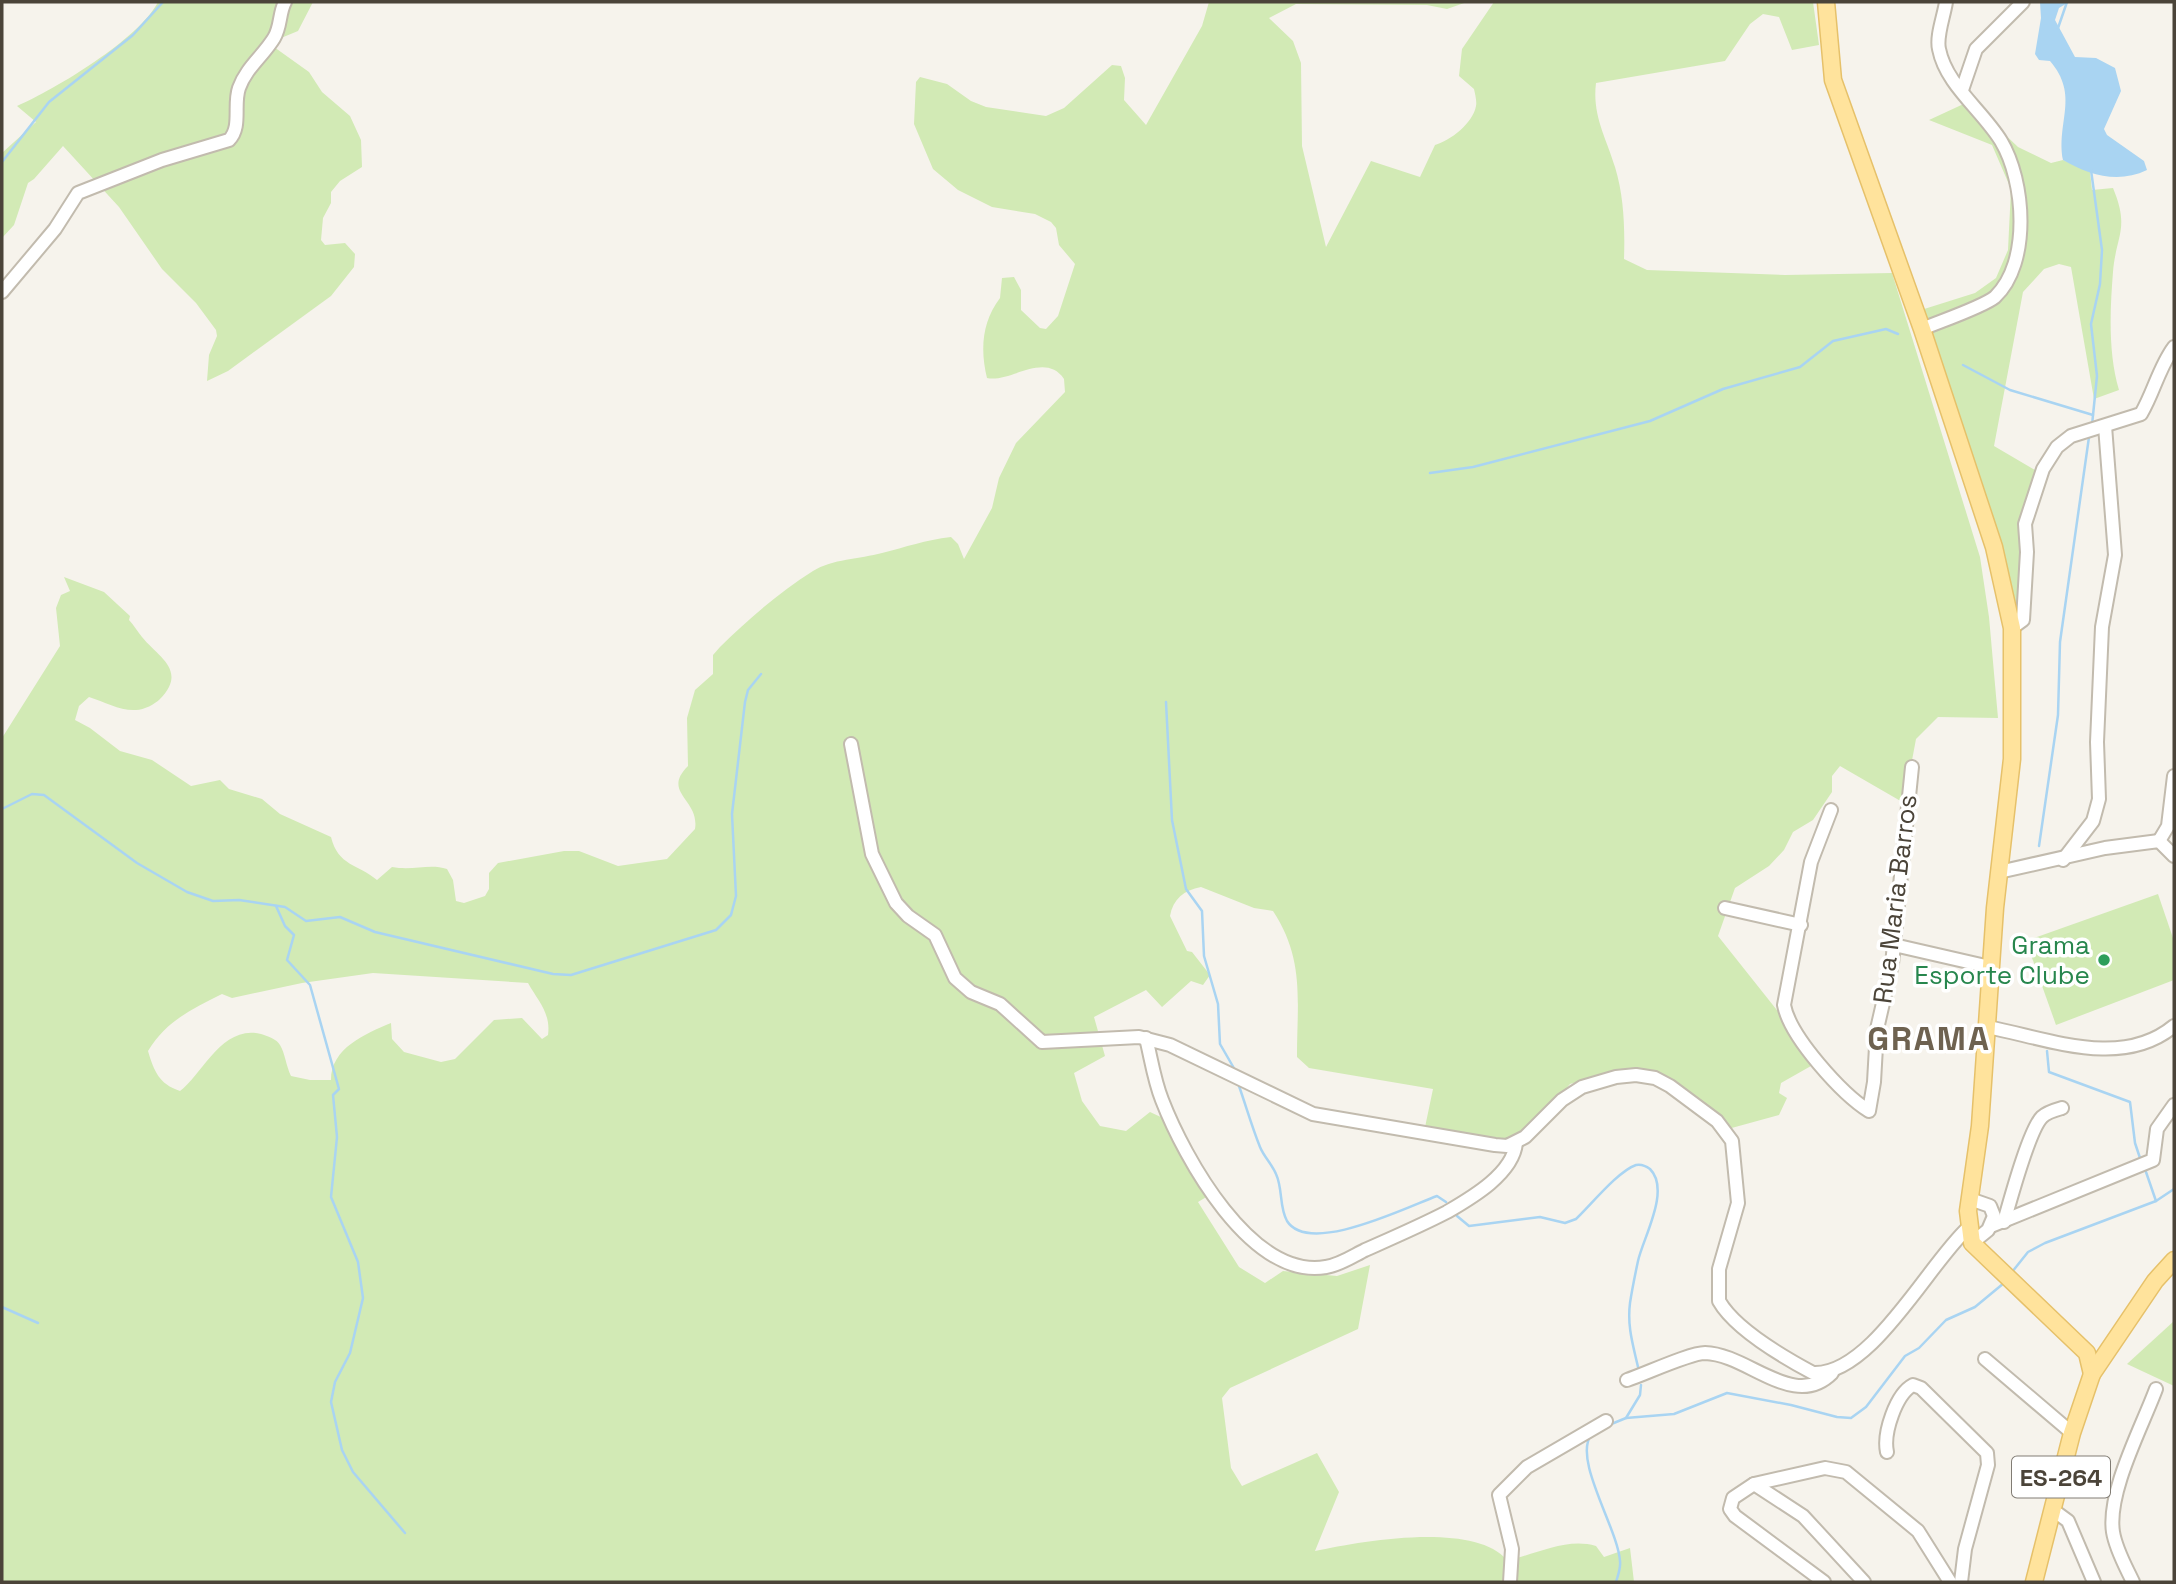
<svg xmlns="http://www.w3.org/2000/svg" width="2176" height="1584" font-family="'Space Grotesk',sans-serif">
	<rect width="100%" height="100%" fill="#f6f3ec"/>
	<g fill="#d2eab5" fill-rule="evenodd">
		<path d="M158 2H313L298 31 281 38 274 47 309 72 322 92 350 116 361 140 362 167 340 181 331 192V203L323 218 321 240 325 245 345 243 355 254 354 267 331 296 228 371 207 381 209 355 217 336 216 330 196 303 162 269 119 207 63 146 34 179 28 183 14 225 2 238V153L36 122 17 106C56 89 139 39 158 2Z"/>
		<path d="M1209 2H1467L1447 9 1427 5 1296 4 1269 18 1293 41 1301 63 1302 146 1326 247 1371 161 1420 177 1435 145C1450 141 1473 123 1476 106 1477 101 1475 94 1474 89L1459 76 1462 49 1494 2H1813L1819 45 1792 50 1779 17 1763 14 1750 24 1725 61 1596 83C1592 115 1606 137 1615 167 1624 196 1625 229 1624 259L1647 270 1785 275 1892 273 1980 557 1989 617 1998 718 1938 717 1916 739 1904 803 1840 766 1832 776V792L1813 820 1793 832 1784 850 1769 866 1735 888 1718 936 1818 1062 1781 1083 1779 1093 1787 1098 1779 1115 1728 1129 1647 1071 1602 1075 1570 1084 1512 1154 1424 1132 1433 1089 1309 1068 1297 1057C1297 1000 1305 960 1273 911L1254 908 1201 887C1184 890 1173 899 1170 916L1187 951 1192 952 1210 975 1203 985 1191 981 1162 1007 1146 990 1094 1017 1105 1056 1074 1073 1082 1101 1100 1126 1126 1131 1150 1112 1165 1119 1208 1196 1198 1202 1239 1267 1265 1283 1283 1271 1337 1276 1370 1265 1358 1329 1230 1388 1222 1398 1231 1468 1242 1486 1317 1453 1339 1492 1315 1551C1361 1541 1474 1521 1507 1560 1536 1555 1566 1537 1596 1546L1604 1557 1630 1548 1634 1582H2V738L60 646 56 608 61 595 70 591 64 577 104 592 130 616 129 620C134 625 137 631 142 637 158 657 188 670 160 699 155 704 144 710 136 710 120 711 105 702 89 697L79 706 75 720 90 728 120 751 152 760 191 786 220 780 229 789 262 799 280 814 331 837C338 866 358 864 377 880L392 867C414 871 429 863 447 869L453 880 456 901 464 903 485 896 489 889V873L498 863 564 851H579L618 866 667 859 695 829C700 799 661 793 688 766L687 718 695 690 713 674V655L720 647C748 619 780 592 813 571 832 559 860 559 882 553 906 547 925 540 951 537L958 544 964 559 992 508 999 478 1016 443 1065 392 1064 379C1045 351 1010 383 987 378 980 349 982 322 1000 298L1002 278 1014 277 1021 290V310L1040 328 1046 329 1058 316 1075 264 1059 245 1056 228 1051 222 1035 214 992 207 958 190 933 169 914 124 916 82 920 77 947 84 971 101 986 107 1046 116 1064 108 1112 65 1121 66 1125 78 1124 100 1146 125 1202 26ZM373 973 528 983C538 1001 551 1013 548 1035L542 1039 522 1018 494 1020 455 1059 441 1062 404 1052 392 1039 391 1023C365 1034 331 1048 331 1080H310L291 1076C286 1066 285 1053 280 1045 277 1039 267 1036 261 1034 222 1024 202 1075 180 1091 159 1084 154 1071 148 1051 166 1021 192 1009 222 994L232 998 302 983Z"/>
		<path d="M1970 101 2018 147 2051 163 2063 160 2090 172 2092 190 2113 188C2130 229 2116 235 2113 272 2110 310 2108 353 2119 390L2094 399 2071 267 2059 264 2044 269 2023 292 1994 446 2040 473 2021 514 2017 635 1921 310 1975 293 1996 278 2008 250 2011 189 1992 145 1929 120Z"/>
		<polygon points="2158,894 2174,941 2174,980 2056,1025 2026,941"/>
		<polygon points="2174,1321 2174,1386 2127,1364"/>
	</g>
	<path fill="#a9d4f2" d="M2040 2H2069L2059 8 2055 20 2075 57 2096 58 2115 68 2121 91 2104 129 2107 135 2144 161 2147 170C2118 184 2089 175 2063 160 2056 122 2080 96 2050 61L2039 60 2035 54 2041 18Z"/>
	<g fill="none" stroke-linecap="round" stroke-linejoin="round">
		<g stroke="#a9d4f2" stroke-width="2.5">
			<polyline points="2058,28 2067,2"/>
			<polyline points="2,162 49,102 133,35 163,2"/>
			<polyline points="2091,170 2102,250 2100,284 2091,324 2097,376 2092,425"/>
			<polyline points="1963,365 2010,390 2093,415"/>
			<polyline points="1430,473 1473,467 1650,421 1723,389 1800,367 1833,341 1886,329 1898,334"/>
			<polyline points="1166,702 1172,820 1186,889 1202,911 1204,956 1218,1004 1220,1044 1235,1070"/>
			<polyline points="2,809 32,794 44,795 137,863 187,892 213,901 239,900 285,907 306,921 340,917 375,932 553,974 571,975 716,930 731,915 736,896 732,814 745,702 748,690 761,674"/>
			<polyline points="2039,846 2058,715 2060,642 2089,437"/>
			<polyline points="276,906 285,926 294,935 287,960 310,985 339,1089 333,1095 337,1137 331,1197 358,1262 363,1298 350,1353 335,1382 331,1402 342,1450 353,1472 405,1533"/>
			<polyline points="2047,1051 2049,1072 2130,1102 2135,1143 2141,1161"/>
			<path d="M1239 1086C1246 1106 1252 1127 1260 1147 1264 1157 1272 1164 1276 1174 1283 1189 1279 1207 1287 1221 1309 1256 1407 1207 1437 1196L1446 1202"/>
			<polyline points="2146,1172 2156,1201"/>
			<path d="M1457 1216 1469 1226 1540 1217 1565 1223 1576 1219C1590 1206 1618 1171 1636 1165 1641 1164 1646 1166 1650 1169 1671 1190 1643 1238 1638 1261 1635 1275 1632 1290 1630 1303 1627 1326 1633 1345 1638 1367"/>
			<polyline points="2012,1272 2028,1252 2045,1243 2156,1201 2174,1189"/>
			<polyline points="2,1307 38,1323"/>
			<polyline points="1626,1418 1640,1395 1641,1385"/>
			<polyline points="1609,1425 1626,1418 1674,1414 1727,1393 1791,1405 1837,1417 1851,1418 1866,1407 1905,1356 1919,1348 1946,1320 1975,1307 2004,1283"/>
			<path d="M1591 1435C1573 1460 1618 1529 1620 1561 1621 1568 1618 1575 1616 1582"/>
		</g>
		<defs>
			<g id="minor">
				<polyline points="1962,90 1976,49 2023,2"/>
				<path d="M2 292 55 229 78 193 162 160 229 140C242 127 233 105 239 88 246 68 263 56 274 38 281 27 279 13 285 2"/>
				<path d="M1922 329C1938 322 1983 307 1995 297 2031 263 2025 181 2001 141 1982 110 1946 85 1939 49 1936 36 1944 16 1946 2"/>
				<path d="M2012 628 2023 620 2027 552 2025 524 2043 469 2057 447 2071 436 2141 414C2154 392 2159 367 2174 347"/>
				<path d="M851 744 872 854 896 903 908 916 935 935 955 978 971 992 1000 1004 1042 1042 1139 1037 1170 1045 1313 1114 1495 1145 1507 1146 1525 1137 1562 1100 1582 1087 1616 1077 1636 1075 1655 1078 1670 1086 1717 1121 1732 1141 1738 1203 1719 1269V1301C1735 1329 1785 1358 1813 1373 1871 1376 1929 1263 1968 1228"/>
				<path d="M1831 810 1811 862 1784 1005C1790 1037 1842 1094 1869 1111L1874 1082 1877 1029 1892 964 1912 767"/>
				<polyline points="2159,841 2168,826 2174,776"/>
				<polyline points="2063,860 2093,821 2099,799 2097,742 2102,627 2115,555 2105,426"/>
				<polyline points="1999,872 2105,848 2159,841 2174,856"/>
				<polyline points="1725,908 1801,925"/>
				<polyline points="1894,945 1990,967"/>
				<path d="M1987 1027C2047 1038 2121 1070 2174 1026"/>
				<path d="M1146 1038C1151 1058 1154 1080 1162 1100 1184 1157 1251 1280 1326 1267 1340 1265 1353 1256 1365 1250 1392 1238 1420 1226 1447 1212 1471 1198 1513 1174 1516 1143"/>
				<polyline points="1970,1199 1990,1206 1994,1216 1988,1230 1972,1243"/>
				<path d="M2004 1222C2010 1201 2029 1130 2042 1117 2047 1112 2055 1110 2062 1108"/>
				<polyline points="1991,1226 2153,1160 2157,1129 2174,1105"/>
				<polyline points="1985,1359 2072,1433"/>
				<path d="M1627 1380C1645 1374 1690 1353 1705 1353 1748 1354 1794 1411 1832 1373"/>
				<path d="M1887 1452C1883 1433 1896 1394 1913 1385L1921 1388 1987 1453 1988 1465 1965 1549 1961 1582"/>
				<polyline points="1754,1484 1803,1516 1864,1582"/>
				<polyline points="2053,1510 2068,1521 2094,1582"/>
				<polyline points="1510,1582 1512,1549 1499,1495 1527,1467 1606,1421"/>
				<polyline points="1824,1582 1735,1516 1730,1509 1733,1498 1754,1484 1825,1468 1846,1472 1918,1531 1950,1582"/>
				<path d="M2133 1582C2126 1567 2116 1550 2113 1532 2107 1492 2142 1427 2156 1389"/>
			</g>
			<g id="major">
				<polyline points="1826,2 1833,80 1922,329 1994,547 2012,628 2012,759 1995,908 1980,1126 1968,1211 1972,1243 2087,1353 2092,1374"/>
				<polyline points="2034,1582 2072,1433 2092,1374 2155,1281 2174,1260"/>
			</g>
		</defs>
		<use href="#minor" stroke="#c2bbae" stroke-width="16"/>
		<use href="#major" stroke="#e6c16a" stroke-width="19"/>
		<use href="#minor" stroke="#fff" stroke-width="12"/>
		<use href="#major" stroke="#ffe39c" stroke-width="16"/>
	</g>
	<circle fill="#2e9e5b" stroke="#fff" stroke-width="2.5" cx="2104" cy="960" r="7"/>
	<g text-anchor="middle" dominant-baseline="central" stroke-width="7" stroke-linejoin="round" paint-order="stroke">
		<rect fill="#fff" stroke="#817c74" stroke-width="2" x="2012" y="1456.5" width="98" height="41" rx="5"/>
		<g font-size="24" font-weight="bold" fill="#4b4439">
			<text x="2061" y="1477">ES-264</text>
		</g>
		<g font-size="26" fill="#4b4439" stroke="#fff">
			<text transform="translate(1895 899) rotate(-83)">Rua Maria Barros</text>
		</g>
		<g font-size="26" fill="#27864d" stroke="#fff" text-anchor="end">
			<text x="2090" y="945">Grama<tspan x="2090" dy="30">Esporte Clube</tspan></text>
		</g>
		<g font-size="33" font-weight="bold" letter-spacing="2" fill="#6e6250" stroke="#fff">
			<text x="1929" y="1039">GRAMA</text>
		</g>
	</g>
	<rect width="2176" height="1584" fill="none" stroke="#4b4439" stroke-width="7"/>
</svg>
